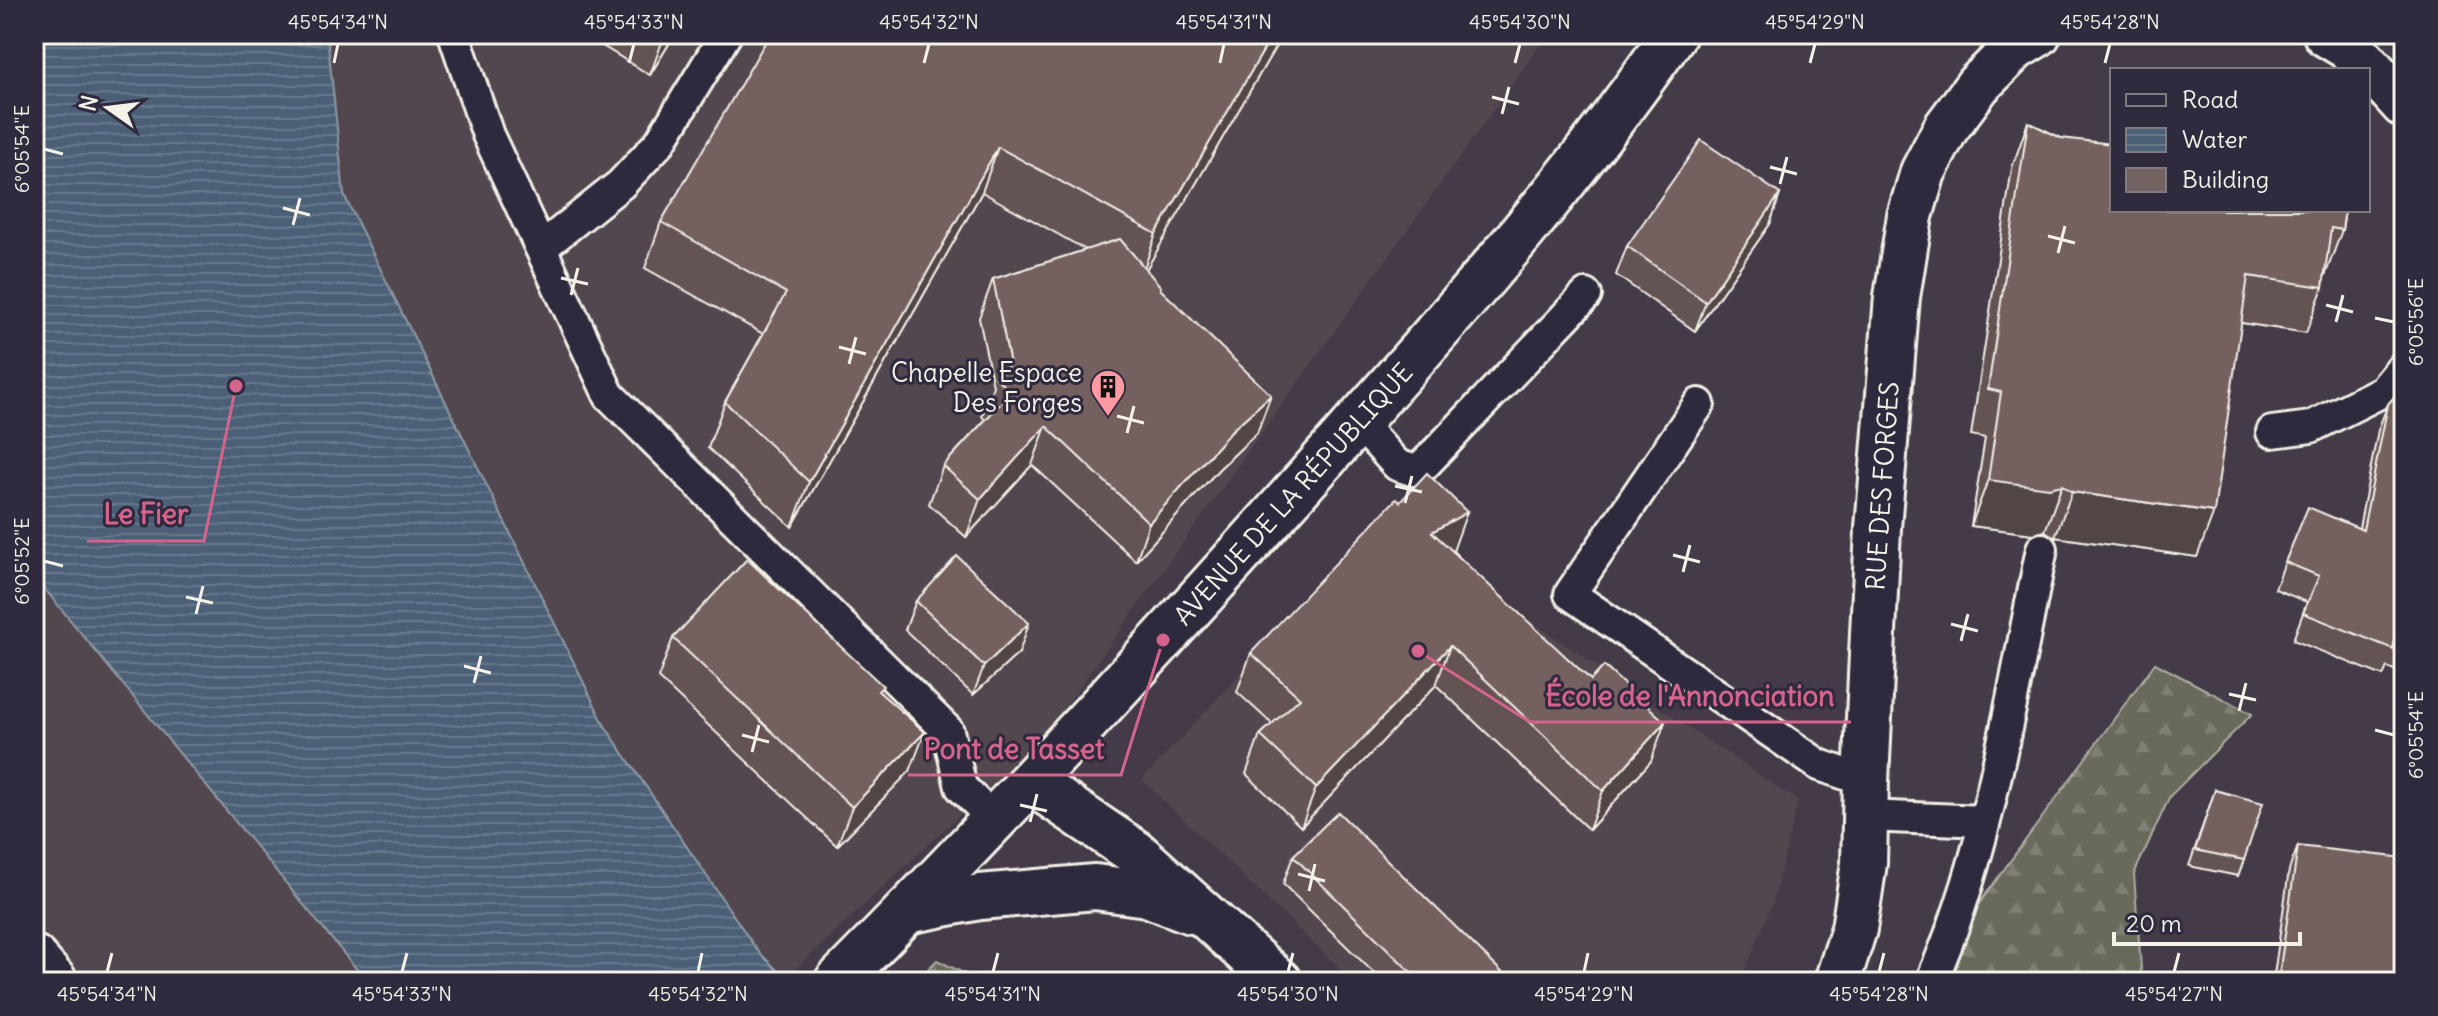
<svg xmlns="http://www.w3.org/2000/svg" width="2438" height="1016" font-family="Delius,sans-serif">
	<defs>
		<pattern id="forest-firs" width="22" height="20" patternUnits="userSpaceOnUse" patternTransform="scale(2)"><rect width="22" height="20" fill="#69695b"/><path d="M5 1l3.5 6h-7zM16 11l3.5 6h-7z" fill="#7f7f73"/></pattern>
		<pattern id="water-rules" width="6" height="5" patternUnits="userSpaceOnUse" patternTransform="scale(2)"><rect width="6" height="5" fill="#4c6177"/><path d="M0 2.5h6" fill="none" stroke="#66788a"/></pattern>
	</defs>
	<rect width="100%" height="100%" fill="#443a48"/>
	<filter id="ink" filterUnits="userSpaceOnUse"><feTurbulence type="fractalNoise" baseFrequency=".0125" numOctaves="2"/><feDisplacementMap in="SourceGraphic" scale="16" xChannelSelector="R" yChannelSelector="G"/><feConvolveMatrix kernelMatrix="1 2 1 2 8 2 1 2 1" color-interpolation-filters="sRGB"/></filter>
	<g filter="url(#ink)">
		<g fill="#524650">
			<polygon points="34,34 1548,34 1045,735 782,982 34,982"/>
			<polygon points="1382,521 1798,801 1773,902 1740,982 1354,982 1142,780"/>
		</g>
		<g fill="url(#forest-firs)" stroke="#aeada2" stroke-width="2">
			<polygon points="2155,663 2252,714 2170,796 2134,874 2142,982 1952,982 1973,912"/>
			<polygon points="937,960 981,982 915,982"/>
		</g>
		<polygon fill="url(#water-rules)" stroke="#8f9ba4" stroke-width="2" points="34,34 327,34 344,195 605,726 757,950 789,982 367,982 34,576"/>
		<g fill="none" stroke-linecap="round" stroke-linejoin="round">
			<defs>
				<g id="lane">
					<polyline points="454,34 488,135 609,395 948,731 961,787 994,820"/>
					<polyline points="541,248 621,184 660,142 726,34"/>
					<polyline points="1699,404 1570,594 1819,765 1866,781"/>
					<polyline points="1359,423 1397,465 1412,470 1423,466 1586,295"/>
					<polyline points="2272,432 2311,427 2383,391 2404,366"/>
					<polyline points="1866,816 1984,821"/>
					<path d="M1931 982C1990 850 2012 691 2042 549"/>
				</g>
				<g id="secondary">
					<polyline points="2326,34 2356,52 2404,105"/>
					<polyline points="1031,782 1136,853 1279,982"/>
					<polyline points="907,911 980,897 1095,887 1147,894 1191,911"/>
					<polyline points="34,958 55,982"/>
					<path d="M837 982C1003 815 1162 642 1318 466 1442 327 1568 188 1674 34"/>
					<polyline points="1837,982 1854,929 1864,863 1866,781 1878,528 1897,297 1910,216 1923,172 1946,128 1978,85 2015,48 2038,34"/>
				</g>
			</defs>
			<use href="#lane" stroke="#f4f1e8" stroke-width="36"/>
			<use href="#secondary" stroke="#f4f1e8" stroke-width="50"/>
			<use href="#lane" stroke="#2f2a3d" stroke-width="30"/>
			<use href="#secondary" stroke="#2f2a3d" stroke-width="44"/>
		</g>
		<g fill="#645353" stroke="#f4f1e8" stroke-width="2">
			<polygon points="583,34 675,34 650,75"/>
			<polygon points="1283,34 1146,269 1257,433 1219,469 1136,561 1032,465 966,537 929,504 943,466 985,420 982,416 993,386 979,318 993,279 1086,250 982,192 792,527 708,448 725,402 763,334 645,268 661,222"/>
			<polygon points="2028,122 2061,138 2345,210 2342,230 2325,276 2324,276 2323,287 2306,333 2241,323 2197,557 2055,537 2045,531 2033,534 1971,526 1985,438 1971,435 2012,168"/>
			<polygon points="1780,194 1770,224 1695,331 1616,275 1627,246"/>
			<polygon points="2404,386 2404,674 2387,667 2383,676 2293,640 2307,602 2275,589 2285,562 2359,528 2378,430 2388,404"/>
			<polygon points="1453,551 1651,761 1589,830 1436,685 1301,827 1246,774 1260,735 1272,724 1237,692 1251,653"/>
			<polygon points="916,601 1019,653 973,695 905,630"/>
			<polygon points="673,638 881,693 910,771 837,846 658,678"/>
			<polygon points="2215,790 2244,860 2238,876 2189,866"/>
			<polygon points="2298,846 2404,982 2273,982 2289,870"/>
			<polygon points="1293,856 1512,982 1383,982 1283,884"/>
		</g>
		<g fill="#514444" stroke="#f4f1e8" stroke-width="2">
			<polygon points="665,34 675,34 650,75"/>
			<polygon points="1273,34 1283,34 1140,280 1156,234"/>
			<polygon points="998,147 982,192 792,527 809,482"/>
			<polygon points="1780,194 1770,224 1695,331 1706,302"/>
			<polygon points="1271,395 1257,433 1219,469 1136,561 1149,523 1232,430"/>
			<polygon points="1046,426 1032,465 966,537 980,499"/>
			<polygon points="1988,480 2062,485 2045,531 2033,534 1971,526"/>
			<polygon points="2072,492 2214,512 2197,557 2055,537"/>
			<polygon points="1467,512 1453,551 1417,571 1432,532"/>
			<polygon points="1029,623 1019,653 973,695 984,666"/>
			<polygon points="1450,646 1436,685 1301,827 1316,788"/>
			<polygon points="1665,722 1651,761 1589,830 1603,791"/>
			<polygon points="925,732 910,771 837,846 852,807"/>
		</g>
		<g fill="#746161" stroke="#f4f1e8" stroke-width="2">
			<polygon points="770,34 1273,34 1156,234 998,147 809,482 725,402 786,293 661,222"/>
			<polygon points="2028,122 2061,138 2112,144 2112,210 2345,210 2342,230 2331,228 2323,287 2248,276 2214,512 2072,492 2062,485 2049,488 1988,480 2001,392 1988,389"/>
			<polygon points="1701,140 1780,194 1706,302 1627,246"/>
			<polygon points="1120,239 1161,287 1160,289 1271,395 1232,430 1149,523 1046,426 980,499 943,466 1011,392 996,378 1010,364 993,279"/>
			<polygon points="2404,386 2404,643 2395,640 2393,649 2303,613 2319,576 2285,562 2308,507 2363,530 2388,404"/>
			<polygon points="1427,473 1467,512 1432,532 1591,680 1604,666 1665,722 1603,791 1450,646 1316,788 1260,735 1300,698 1251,653 1396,499 1400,502"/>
			<polygon points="957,556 1029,623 984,666 916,601"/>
			<polygon points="747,559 883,686 878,691 925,732 852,807 673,638"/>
			<polygon points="2215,790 2263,803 2244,860 2195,850"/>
			<polygon points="1338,812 1512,982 1421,982 1293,856"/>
			<polygon points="2298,846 2404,858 2404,982 2295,982 2296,977 2279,975"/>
		</g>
	</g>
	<path fill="none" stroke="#f4f1e8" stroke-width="3" d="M334 63 338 44M629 63 634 44M924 63 929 44M1220 63 1224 44M1515 63 1520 44M1810 63 1815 44M2105 63 2110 44M1492 97 1519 104M1502 114 1509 87M44 149 63 154M1770 167 1797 174M1780 184 1787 157M283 208 310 215M293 225 300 198M2048 236 2075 243M2058 253 2065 226M561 278 588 284M571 295 578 268M2326 305 2353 312M2375 318 2394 322M2336 322 2343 295M839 347 866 354M849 364 856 337M1117 416 1144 423M1127 433 1134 406M1395 486 1422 492M1405 503 1412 476M1673 555 1700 562M44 561 63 566M1683 572 1690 545M186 597 213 603M196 614 203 586M1951 624 1978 631M1961 641 1968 614M464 666 491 673M474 683 481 656M2229 694 2256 700M2239 711 2246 683M2375 730 2394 735M742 735 769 742M752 752 759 725M1020 805 1047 811M1030 822 1037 794M1298 874 1325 881M1309 891 1315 864M107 972 112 953M402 972 407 953M698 972 702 953M993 972 998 953M1288 972 1293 953M1584 972 1588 953M1879 972 1884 953M2174 972 2179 953"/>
	<defs>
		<symbol id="building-pin" viewBox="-11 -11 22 30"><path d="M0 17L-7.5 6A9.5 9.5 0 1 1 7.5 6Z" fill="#ff9aa2" stroke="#2f2a3d"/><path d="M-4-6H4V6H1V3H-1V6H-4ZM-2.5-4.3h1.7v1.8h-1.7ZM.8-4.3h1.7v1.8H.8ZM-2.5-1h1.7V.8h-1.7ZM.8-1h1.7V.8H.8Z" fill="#111"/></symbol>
	</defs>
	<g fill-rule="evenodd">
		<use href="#building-pin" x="1088" y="367" width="40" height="54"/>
	</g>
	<g text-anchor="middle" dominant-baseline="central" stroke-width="6" stroke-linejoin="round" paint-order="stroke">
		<g font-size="26" fill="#f4f1e8" stroke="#2f2a3d" text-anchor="end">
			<text x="1082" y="372">Chapelle Espace<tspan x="1082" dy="30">Des Forges</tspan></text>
		</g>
		<g font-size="26" fill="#f4f1e8" stroke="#2f2a3d">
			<text transform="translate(1882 486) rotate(-86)">RUE DES FORGES</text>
			<text transform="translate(1293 494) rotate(-48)">AVENUE DE LA RÉPUBLIQUE</text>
		</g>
	</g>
	<path fill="none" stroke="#d4648c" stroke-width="3" d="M236 386L204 541H87M1418 651L1530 722H1851M1163 640L1121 775H908"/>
	<g fill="#d4648c" stroke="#2f2a3d" stroke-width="3">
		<circle cx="236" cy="386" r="8"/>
		<circle cx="1418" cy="651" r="8"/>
		<circle cx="1163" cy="640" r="8"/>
	</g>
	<g font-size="28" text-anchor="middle" font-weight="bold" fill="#d4648c" stroke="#2f2a3d" stroke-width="6" stroke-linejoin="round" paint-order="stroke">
		<text x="146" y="524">Le Fier</text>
		<text x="1690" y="706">École de l'Annonciation</text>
		<text x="1014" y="759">Pont de Tasset</text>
	</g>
	<rect width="2438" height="1016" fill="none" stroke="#2f2a3d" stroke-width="88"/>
	<rect x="2110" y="68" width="260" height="144" fill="#2f2a3d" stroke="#7e7a81" stroke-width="2"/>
	<rect x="2126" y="94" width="40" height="12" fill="#2f2a3d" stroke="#7e7a81" stroke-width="2"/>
	<text x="2182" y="108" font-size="24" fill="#f4f1e8">Road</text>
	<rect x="2126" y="128" width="40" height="24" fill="url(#water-rules)" stroke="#7e7a81" stroke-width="2"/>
	<text x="2182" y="148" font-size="24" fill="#f4f1e8">Water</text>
	<rect x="2126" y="168" width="40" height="24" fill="#746161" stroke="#7e7a81" stroke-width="2"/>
	<text x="2182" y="188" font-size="24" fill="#f4f1e8">Building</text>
	<g transform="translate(108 108) rotate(284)" stroke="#2f2a3d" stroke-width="6" paint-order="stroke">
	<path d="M0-6L14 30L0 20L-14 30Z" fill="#f4f1e8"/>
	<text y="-12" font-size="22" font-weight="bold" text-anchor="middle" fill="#f4f1e8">N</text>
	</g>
	<path d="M2114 932v12h186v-12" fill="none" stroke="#f4f1e8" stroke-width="4"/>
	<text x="2126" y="932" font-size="24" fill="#f4f1e8" stroke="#2f2a3d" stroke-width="6" paint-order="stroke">20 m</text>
	<rect x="44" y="44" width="2350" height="928" fill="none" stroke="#f4f1e8" stroke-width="3"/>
	<g font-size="20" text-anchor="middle" fill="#f4f1e8">
		<text x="338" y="29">45°54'34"N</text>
		<text x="634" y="29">45°54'33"N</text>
		<text x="929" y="29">45°54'32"N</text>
		<text x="1224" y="29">45°54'31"N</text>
		<text x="1520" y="29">45°54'30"N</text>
		<text x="1815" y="29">45°54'29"N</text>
		<text x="2110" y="29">45°54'28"N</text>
		<text transform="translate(22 149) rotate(-90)" y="7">6°05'54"E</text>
		<text transform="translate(2416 322) rotate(-90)" y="7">6°05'56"E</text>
		<text transform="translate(22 561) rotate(-90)" y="7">6°05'52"E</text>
		<text transform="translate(2416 735) rotate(-90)" y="7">6°05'54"E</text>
		<text x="107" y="1001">45°54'34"N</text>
		<text x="402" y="1001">45°54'33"N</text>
		<text x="698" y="1001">45°54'32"N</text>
		<text x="993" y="1001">45°54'31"N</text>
		<text x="1288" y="1001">45°54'30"N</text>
		<text x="1584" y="1001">45°54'29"N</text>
		<text x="1879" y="1001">45°54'28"N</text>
		<text x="2174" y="1001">45°54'27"N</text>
	</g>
</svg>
